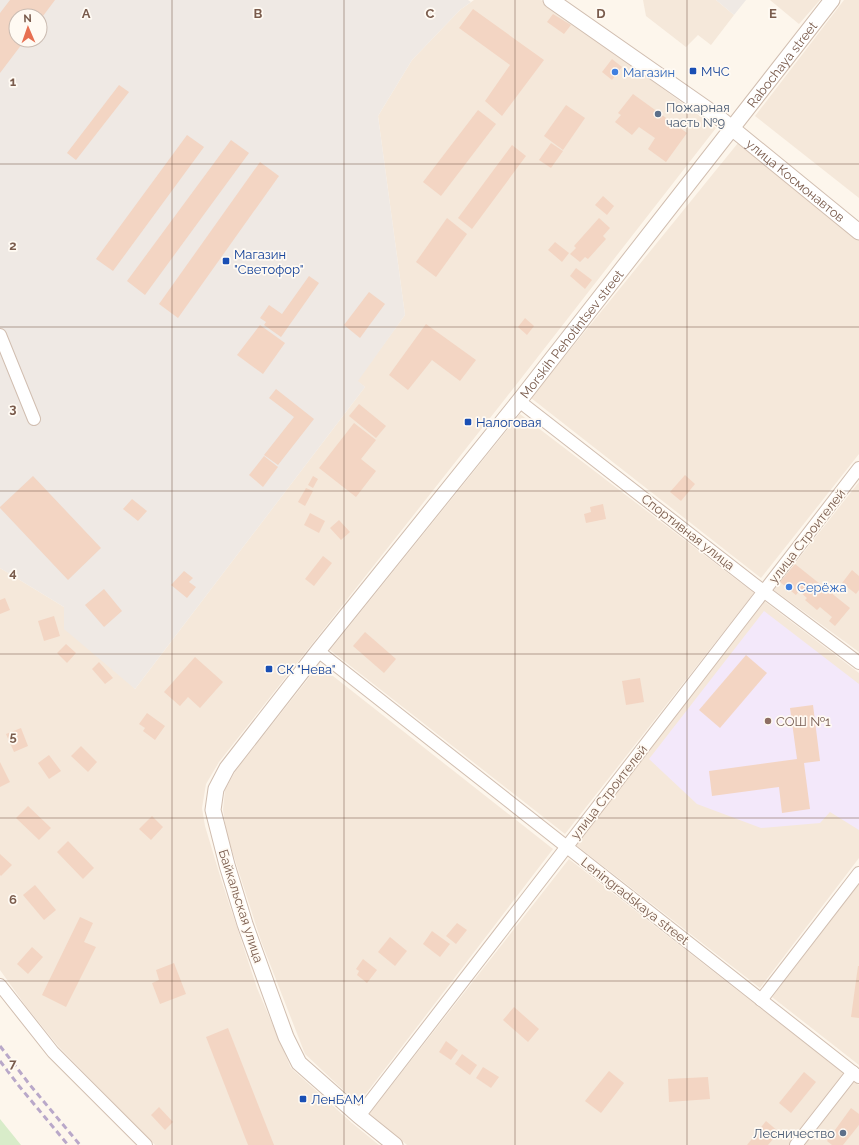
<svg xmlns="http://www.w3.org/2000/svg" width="859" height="1145" font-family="Raleway,sans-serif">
	<rect width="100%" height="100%" fill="#fdf6ec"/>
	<g fill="#f5e8da">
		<polygon points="474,0 541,0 608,48 716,128 505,399 219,762 206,784 202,808 205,826 221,879 257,988 291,1068 352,1123 379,1145 155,1145 58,1046 25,1005 0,970 0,568 64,607 135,689 365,387 357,381 405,315 378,116 412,60 460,10"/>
		<polygon points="643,0 716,0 734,15 711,45 698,35 686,47 646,16"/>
		<polygon points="770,0 820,0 799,24"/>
		<polygon points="844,0 859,0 859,198 755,116"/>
		<polygon points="738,143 859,238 859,454 761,578 531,398"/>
		<polygon points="520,414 754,593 565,834 330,650"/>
		<polygon points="859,482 859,652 774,590"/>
		<polygon points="764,601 859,673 859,858 760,988 576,845"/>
		<polygon points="319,665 553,849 358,1104 305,1054 261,941 227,835 223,810 225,790 236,770"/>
		<polygon points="569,859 859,1085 859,1145 407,1145 369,1114"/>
		<polygon points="859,884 859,1065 772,997"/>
	</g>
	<g fill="#efe9e4" fill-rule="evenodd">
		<path d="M0 0H468L471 2 460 10 412 60 378 116 405 315 358 381 365 387 135 689 64 629V607L0 568ZM16 16H40V40H16Z"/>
		<polygon points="716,0 746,0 734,15"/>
	</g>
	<polygon fill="#f3e8fa" points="764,611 859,684 859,830 830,812 820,823 761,828 697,804 649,759"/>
	<polygon fill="#d8ecc9" points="0,1119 21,1145 0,1145"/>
	<g fill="#f3d5c3">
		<polygon points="10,0 55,0 40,20 40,16 16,16 16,40 25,40 0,73 0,13"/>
		<polygon points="473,9 544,60 502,116 485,101 510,65 459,28"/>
		<polygon points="553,14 571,25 564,34 547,22"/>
		<polygon points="612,59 622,67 612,80 602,72"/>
		<polygon points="119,85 129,92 76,160 67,153"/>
		<polygon points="633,94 687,133 666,162 648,149 655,138 639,127 632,135 615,122 621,115 618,113"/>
		<polygon points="566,105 585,118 563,150 544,136"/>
		<polygon points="478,110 496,124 441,196 423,182"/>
		<polygon points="187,135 204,147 113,271 96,259"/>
		<polygon points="231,140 249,153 145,295 127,281"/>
		<polygon points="551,143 563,151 551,168 539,160"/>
		<polygon points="512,145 526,156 472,229 458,218"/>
		<polygon points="260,162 279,176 178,318 159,304"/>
		<polygon points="603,196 614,206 607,215 595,205"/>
		<polygon points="447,218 467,234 436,277 416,262"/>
		<polygon points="599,218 610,228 603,236 606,239 588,259 585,257 580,262 570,254 576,248 574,246"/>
		<polygon points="555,242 569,253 562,262 548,250"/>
		<polygon points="576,268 592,280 585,289 570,276"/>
		<polygon points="309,276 319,283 281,337 264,325 266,322 260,318 269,305 282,314"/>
		<polygon points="369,292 385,304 360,338 344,325"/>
		<polygon points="525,318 534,326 527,335 518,327"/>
		<polygon points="426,324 476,360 460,381 432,360 408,390 389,375"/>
		<polygon points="260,325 285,343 263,374 237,355"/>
		<polygon points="276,389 314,419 278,465 264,455 294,417 269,398"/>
		<polygon points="359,404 386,426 376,438 349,416"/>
		<polygon points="354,423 376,440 361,459 376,471 356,497 319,468"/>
		<polygon points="264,456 278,467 263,487 249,475"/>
		<polygon points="685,475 695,484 681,501 670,492"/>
		<polygon points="33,476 101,548 68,580 0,508 0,507"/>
		<polygon points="313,476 318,479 313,488 308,485"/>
		<polygon points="306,488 313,491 305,506 298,502"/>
		<polygon points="132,499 147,511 138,521 123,509"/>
		<polygon points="603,504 606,519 586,523 584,514 591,512 590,507"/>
		<polygon points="310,513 325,521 319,533 304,525"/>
		<polygon points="339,520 350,532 341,540 330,528"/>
		<polygon points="323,556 332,563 314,586 305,579"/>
		<polygon points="795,564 850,608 835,626 829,621 832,617 820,607 817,610 805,600 807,598 799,591 796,595 780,582"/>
		<polygon points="852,570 859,576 859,590 856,594 842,583"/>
		<polygon points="184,571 193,578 189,582 196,587 187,598 171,585"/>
		<polygon points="104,589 122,611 104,627 85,605"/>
		<polygon points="5,598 10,610 0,614 0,600"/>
		<polygon points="54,616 60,636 44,641 38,621"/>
		<polygon points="365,632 396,659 384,673 353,646"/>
		<polygon points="66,644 76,653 67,663 57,653"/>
		<polygon points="746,655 767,673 720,728 699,710"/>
		<polygon points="195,657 223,682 200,708 188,697 180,706 164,692"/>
		<polygon points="99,662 113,678 105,684 92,669"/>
		<polygon points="640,678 644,702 626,705 622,681"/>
		<polygon points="813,705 820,761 804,763 810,809 782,813 779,787 712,796 709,771 797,759 790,708"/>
		<polygon points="147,713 165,726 155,740 143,731 145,728 139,724"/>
		<polygon points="21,728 28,746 14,752 6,734"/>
		<polygon points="81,746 97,762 88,772 71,756"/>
		<polygon points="49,755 61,771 49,779 38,763"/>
		<polygon points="0,762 10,782 0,787"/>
		<polygon points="28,806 51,828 39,840 16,818"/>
		<polygon points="152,816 163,827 151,840 139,829"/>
		<polygon points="68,841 94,868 83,879 57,852"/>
		<polygon points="0,854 12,865 1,876 0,875"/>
		<polygon points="35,885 56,910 44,920 23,895"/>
		<polygon points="80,917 93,923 84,942 96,947 66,1007 42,995"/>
		<polygon points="457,923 467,930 456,944 446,936"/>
		<polygon points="432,931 450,944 440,957 423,944"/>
		<polygon points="390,937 407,951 395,966 378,952"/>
		<polygon points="32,947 43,957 28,974 17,964"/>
		<polygon points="363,959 377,970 367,983 357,975 359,971 356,969"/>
		<polygon points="174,963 186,994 160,1004 152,983 159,980 156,970"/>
		<polygon points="858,966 859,966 859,1018 851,1017"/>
		<polygon points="514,1007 539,1029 528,1042 503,1020"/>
		<polygon points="228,1028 274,1145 248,1145 206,1037"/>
		<polygon points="446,1041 458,1050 451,1060 439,1052"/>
		<polygon points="462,1054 477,1065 470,1075 455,1064"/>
		<polygon points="483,1067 499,1077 491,1088 476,1078"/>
		<polygon points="609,1071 624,1083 601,1113 585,1101"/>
		<polygon points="804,1072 816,1082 791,1113 779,1103"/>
		<polygon points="708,1077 710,1099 669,1102 668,1079"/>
		<polygon points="159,1107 173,1122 165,1130 151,1115"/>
		<polygon points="851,1108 859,1114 859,1125 843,1145 832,1145 827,1141"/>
		<polygon points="766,1121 779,1132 768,1145 747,1145"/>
	</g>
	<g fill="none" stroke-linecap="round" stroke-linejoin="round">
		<defs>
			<g id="minor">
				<polyline points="0,335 34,419"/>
				<polyline points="519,401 754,584 859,663"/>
				<polyline points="318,651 859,1077"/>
				<polyline points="0,985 53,1052 146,1145"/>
				<polyline points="761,1000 859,873"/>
				<polyline points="359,1116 859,468"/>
				<polyline points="796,1145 853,1072"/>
			</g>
			<g id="tertiary">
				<path id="s1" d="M551 0 717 116 859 232"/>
				<path id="s2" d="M395 1145 359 1116 299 1063 286 1037 245 924 227 865 213 810 216 789 227 768 318 651 519 401 832 0"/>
			</g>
		</defs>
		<use href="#minor" stroke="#d1beb0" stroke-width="14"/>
		<use href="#tertiary" stroke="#d1beb0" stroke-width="17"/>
		<use href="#minor" stroke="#fff" stroke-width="12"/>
		<use href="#tertiary" stroke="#fff" stroke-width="15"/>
		<g stroke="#b9a8c9" stroke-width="3" stroke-dasharray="6 4" stroke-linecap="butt">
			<polyline points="0,1046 30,1085 80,1145"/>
			<polyline points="0,1061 19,1086 68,1145"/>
		</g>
	</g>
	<path fill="none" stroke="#7a5c4d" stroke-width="1" stroke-opacity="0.55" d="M172 0V1145M344 0V1145M515 0V1145M687 0V1145M0 164H859M0 327H859M0 491H859M0 654H859M0 818H859M0 981H859"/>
	<g fill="#1a4fb4" stroke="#fffaf3" stroke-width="1.5">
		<rect x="689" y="67" width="8" height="8" rx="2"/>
		<rect x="222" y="257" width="8" height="8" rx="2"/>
		<rect x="464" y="418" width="8" height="8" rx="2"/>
		<rect x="265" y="665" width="8" height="8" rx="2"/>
		<rect x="299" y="1095" width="8" height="8" rx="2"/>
	</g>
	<g fill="#3f7fe0" stroke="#fffaf3" stroke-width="1.5">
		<circle cx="615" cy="72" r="4"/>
		<circle cx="789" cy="587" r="4"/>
	</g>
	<g fill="#5c6f8a" stroke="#fffaf3" stroke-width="1.5">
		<circle cx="658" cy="114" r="4"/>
		<circle cx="843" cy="1133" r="4"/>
	</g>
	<circle fill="#8d6e63" stroke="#fffaf3" stroke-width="1.5" cx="768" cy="721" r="4"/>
	<g text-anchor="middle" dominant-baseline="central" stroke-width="3.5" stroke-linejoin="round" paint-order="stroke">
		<g font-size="13" fill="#7a5c4d" stroke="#fffaf3">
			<text stroke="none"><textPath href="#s2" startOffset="1335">Rabochaya street</textPath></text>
			<text stroke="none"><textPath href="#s1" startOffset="304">улица Космонавтов</textPath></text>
			<text stroke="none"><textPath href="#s2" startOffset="993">Morskih Pehotintsev street</textPath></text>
			<text transform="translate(688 532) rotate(38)">Спортивная улица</text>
			<text transform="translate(807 536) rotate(-52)">улица Строителей</text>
			<text transform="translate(609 792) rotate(-52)">улица Строителей</text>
			<text transform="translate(635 901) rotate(38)">Leningradskaya street</text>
			<text transform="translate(241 906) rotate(72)">Байкальская улица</text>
		</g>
		<g font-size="13" fill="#164399" stroke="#fffaf3" text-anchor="start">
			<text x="701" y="71">МЧС</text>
			<text x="234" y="254">Магазин<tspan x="234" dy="15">"Светофор"</tspan></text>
			<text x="476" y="422">Налоговая</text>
			<text x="277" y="669">СК "Нева"</text>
			<text x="311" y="1099">ЛенБАМ</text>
		</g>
		<g font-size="13" fill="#366cbe" stroke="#fffaf3" text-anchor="start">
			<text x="623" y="72">Магазин</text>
			<text x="797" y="587">Серёжа</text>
		</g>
		<g font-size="13" fill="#4e5e75" stroke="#fffaf3" text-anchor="start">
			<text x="666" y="107">Пожарная<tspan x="666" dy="15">часть №9</tspan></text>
			<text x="835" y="1133" text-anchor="end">Лесничество</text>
		</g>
		<g font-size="13" fill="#785e54" stroke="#fffaf3" text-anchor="start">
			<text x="776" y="721">СОШ №1</text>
		</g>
	</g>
	<g font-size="13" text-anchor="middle" font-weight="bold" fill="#7a5c4d" stroke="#fffaf3" stroke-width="3.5" stroke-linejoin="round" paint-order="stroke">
		<text x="86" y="18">A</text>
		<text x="258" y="18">B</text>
		<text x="430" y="18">C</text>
		<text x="601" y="18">D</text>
		<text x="773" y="18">E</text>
		<text x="13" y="86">1</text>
		<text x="13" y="250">2</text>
		<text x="13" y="413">3</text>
		<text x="13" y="577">4</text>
		<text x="13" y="741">5</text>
		<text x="13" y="904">6</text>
		<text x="13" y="1068">7</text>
	</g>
	<g transform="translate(28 28) rotate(358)"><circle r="19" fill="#fffaf3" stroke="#cabbb1"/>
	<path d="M0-3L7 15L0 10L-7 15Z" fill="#e76f51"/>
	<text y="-6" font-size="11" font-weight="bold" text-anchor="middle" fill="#7a5c4d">N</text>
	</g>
</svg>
